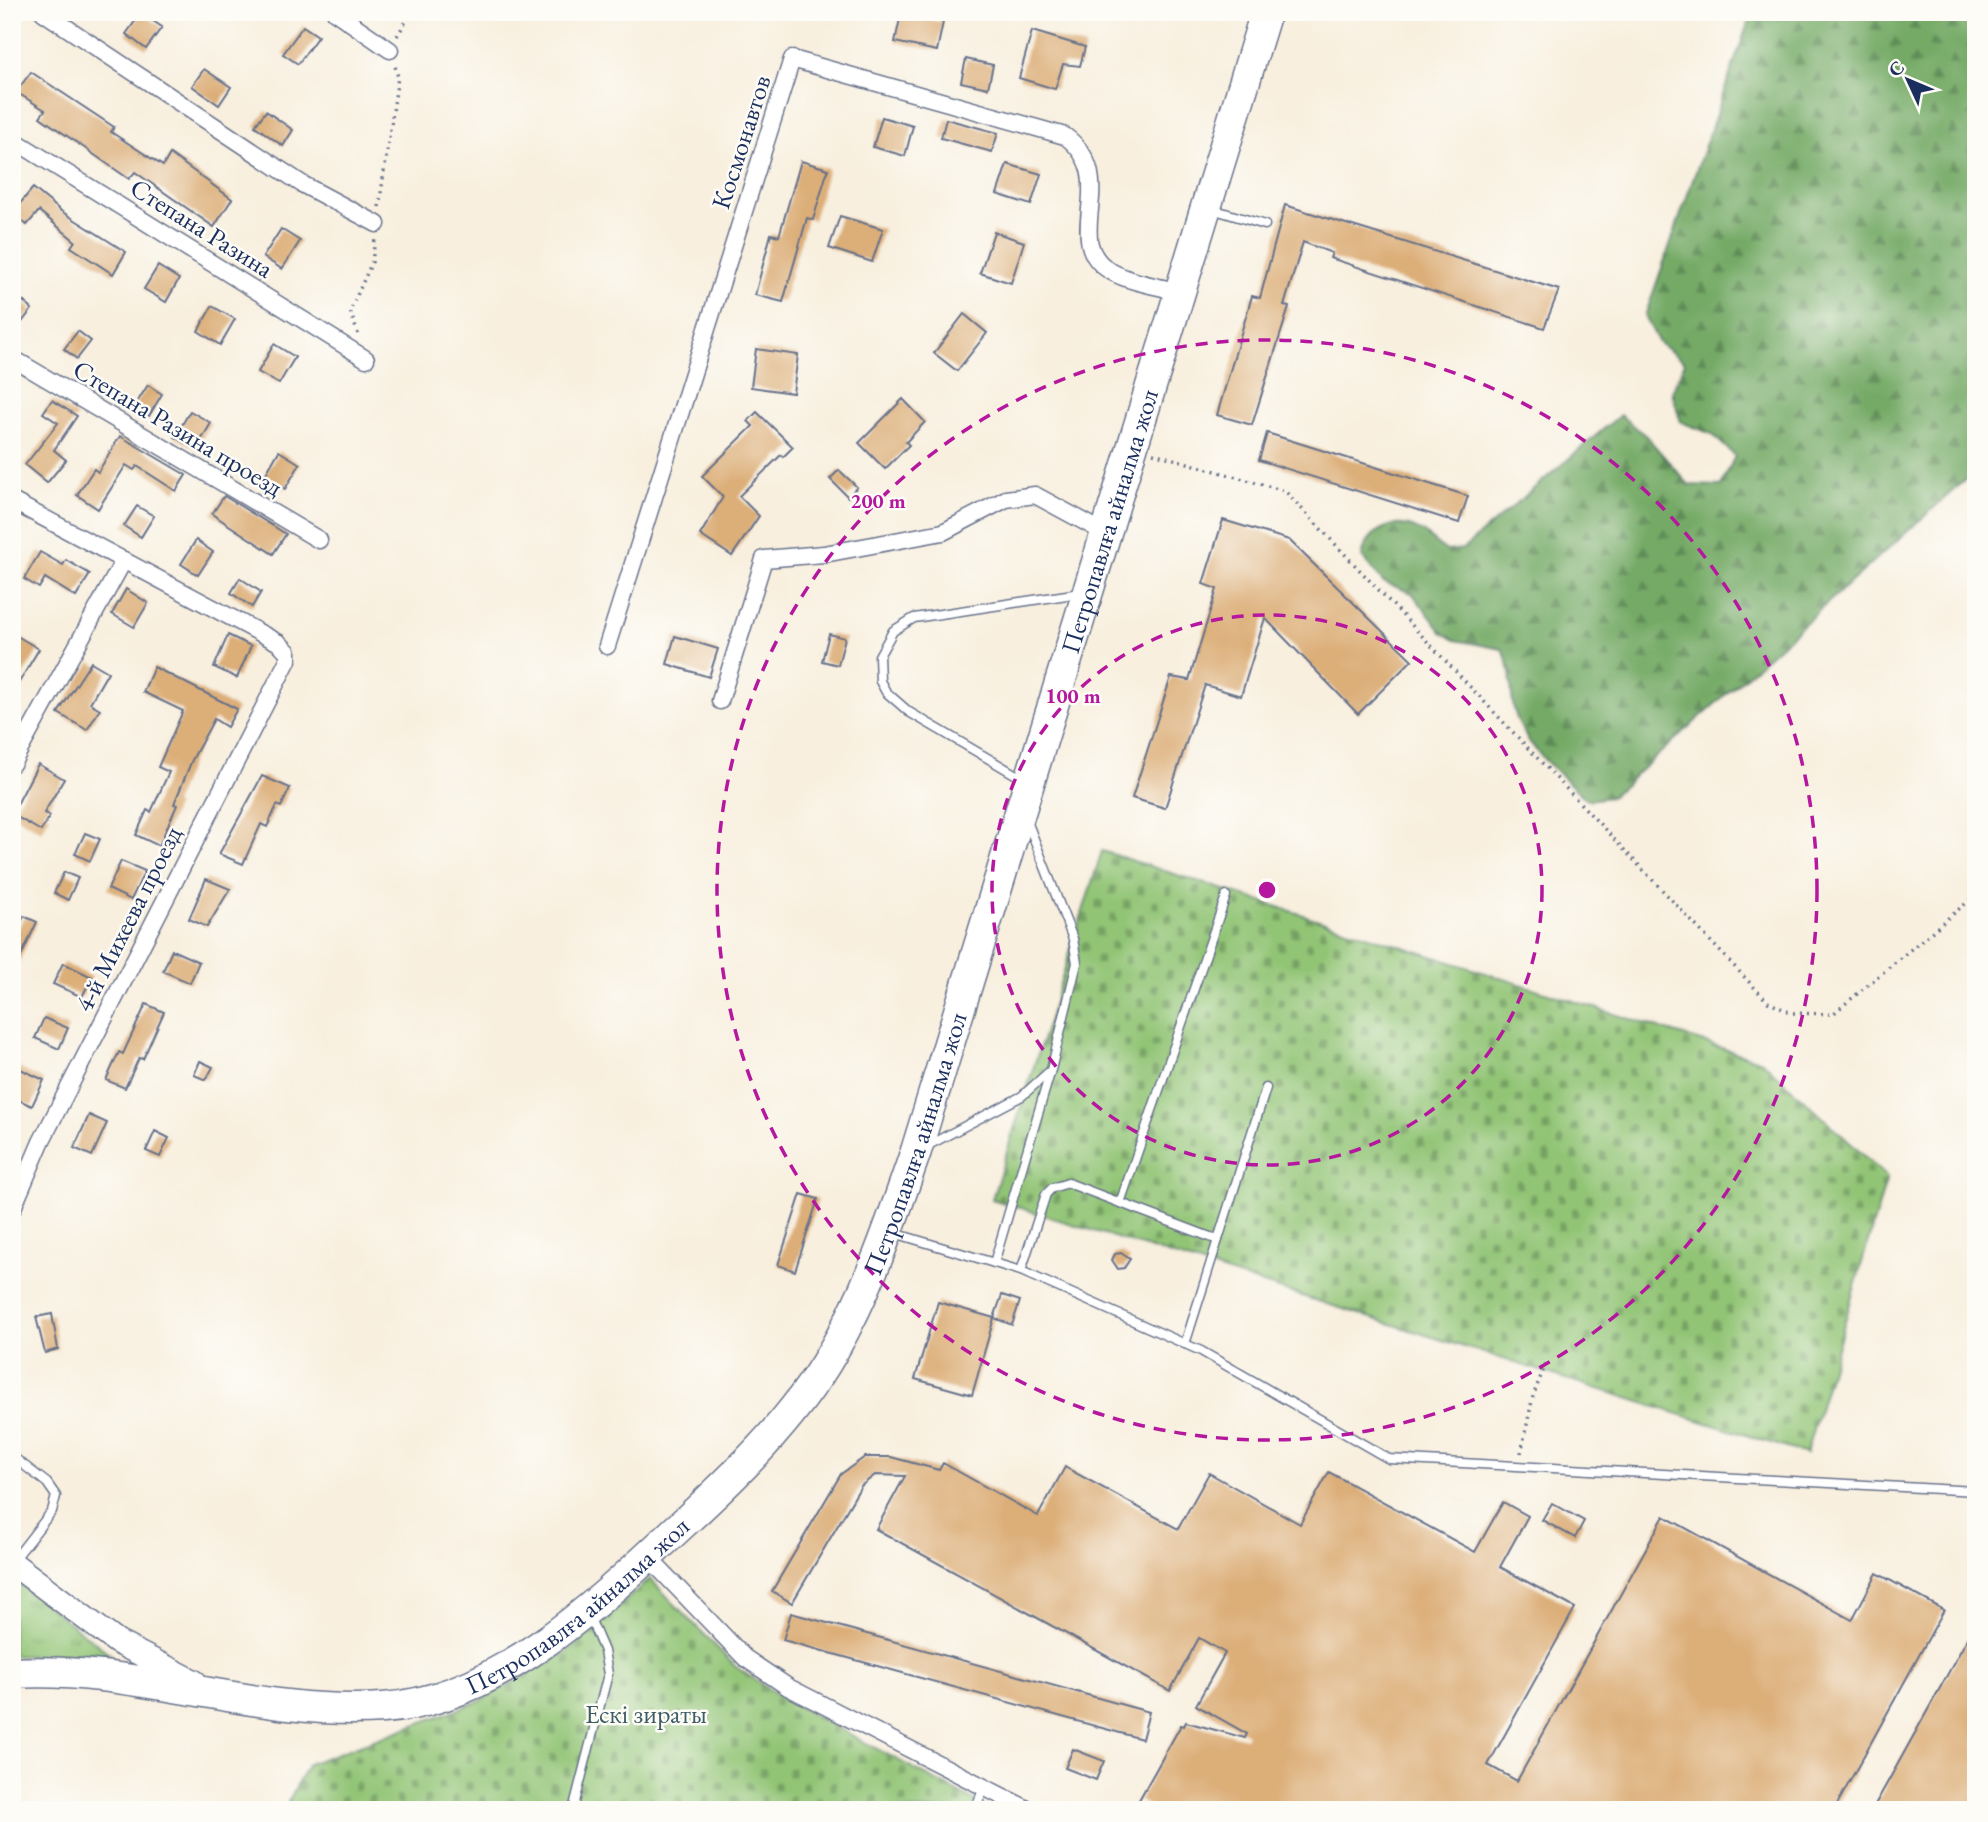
<svg xmlns="http://www.w3.org/2000/svg" width="1988" height="1822" font-family="'EB Garamond',serif">
	<defs>
		<pattern id="grass-tufts" width="24" height="20" patternUnits="userSpaceOnUse" patternTransform="scale(1.75)"><rect width="24" height="20" fill="#91c475"/><path d="M3 7l-1-3M5 7V3M7 7l1-3M15 17l-1-3M17 17v-4M19 17l1-3" fill="none" stroke="#76a063"/></pattern>
		<pattern id="forest-firs" width="22" height="20" patternUnits="userSpaceOnUse" patternTransform="scale(1.75)"><rect width="22" height="20" fill="#74aa66"/><path d="M5 1l3.5 6h-7zM16 11l3.5 6h-7z" fill="#5e8b57"/></pattern>
		<pattern id="cemetery-stones" width="16" height="16" patternUnits="userSpaceOnUse" patternTransform="scale(1.75)"><rect width="16" height="16" fill="#91c475"/><path d="M2 7V4a2 2 0 0 1 4 0v3zM10 15v-3a2 2 0 0 1 4 0v3z" fill="#76a063"/></pattern>
	</defs>
	<rect width="100%" height="100%" fill="#fdfcf7"/>
	<filter id="ink" filterUnits="userSpaceOnUse"><feTurbulence type="fractalNoise" baseFrequency=".0143" numOctaves="2"/><feDisplacementMap in="SourceGraphic" scale="14" xChannelSelector="R" yChannelSelector="G"/><feConvolveMatrix kernelMatrix="1 2 1 2 8 2 1 2 1" color-interpolation-filters="sRGB"/></filter>
	<filter id="wash" filterUnits="userSpaceOnUse"><feTurbulence type="fractalNoise" baseFrequency=".00686" numOctaves="4" result="noise"/><feDisplacementMap in="SourceGraphic" scale="28" xChannelSelector="R" yChannelSelector="G"/><feGaussianBlur stdDeviation="1.57" result="paint"/><feColorMatrix in="noise" values="0 0 0 0 0 0 0 0 0 0 0 0 0 0 0 0 0 1.4 0 .05"/><feComposite in="paint" operator="in"/></filter>
	<g filter="url(#wash)">
		<rect width="100%" height="100%" fill="#f8efde"/>
		<polygon fill="url(#grass-tufts)" stroke="#567a6a" stroke-width="2" points="12,1578 110,1654 12,1656"/>
		<path fill="url(#forest-firs)" stroke="#486c62" stroke-width="2" d="M1752 12H1976V470L1611 797 1587 800C1561 774 1526 750 1515 713 1508 690 1515 671 1502 649L1455 640 1442 632 1412 593 1383 582 1362 557C1367 530 1395 516 1421 531 1430 537 1437 545 1447 551L1463 549 1620 415 1646 436 1689 485 1721 486 1735 456 1712 434 1681 422 1672 392 1685 362 1659 343 1645 316Z"/>
		<g fill="url(#cemetery-stones)" stroke="#567a6a" stroke-width="2">
			<polygon points="1102,851 1762,1061 1887,1177 1806,1454 992,1199"/>
			<polygon points="650,1579 736,1667 782,1698 991,1810 284,1810 308,1764 480,1701 569,1651"/>
		</g>
		<g id="blocks">
			<g fill="#dcae78">
				<polygon points="141,13 162,27 146,49 126,34"/>
				<polygon points="901,14 943,22 937,51 895,42"/>
				<polygon points="303,26 318,36 298,64 283,54"/>
				<polygon points="1032,31 1085,47 1080,66 1063,64 1055,89 1019,78"/>
				<polygon points="966,59 993,65 988,88 961,82"/>
				<polygon points="204,69 231,87 219,105 192,86"/>
				<polygon points="31,72 114,127 111,132 163,166 170,154 232,199 214,227 135,172 129,179 40,117 45,110 16,92"/>
				<polygon points="266,111 293,130 283,146 255,126"/>
				<polygon points="882,117 913,126 905,156 873,147"/>
				<polygon points="946,119 998,133 992,152 941,138"/>
				<polygon points="801,161 828,169 813,220 807,218 783,302 755,295 771,234 779,236"/>
				<polygon points="1007,164 1041,174 1031,205 997,194"/>
				<polygon points="33,188 61,211 126,252 113,274 71,247 75,241 39,211 27,225 12,213"/>
				<polygon points="1285,205 1559,290 1544,328 1330,258 1332,253 1303,242 1284,306 1289,307 1252,425 1217,415 1252,296 1260,298"/>
				<polygon points="840,216 883,229 872,262 829,248"/>
				<polygon points="281,229 300,241 282,269 263,257"/>
				<polygon points="994,232 1024,242 1011,283 980,273"/>
				<polygon points="158,266 179,279 166,302 144,289"/>
				<polygon points="21,299 32,309 12,335 12,310"/>
				<polygon points="212,306 235,319 220,345 198,331"/>
				<polygon points="964,314 987,333 957,371 934,353"/>
				<polygon points="78,331 91,341 77,359 64,349"/>
				<polygon points="274,344 295,357 279,384 258,372"/>
				<polygon points="756,349 798,355 793,393 751,387"/>
				<polygon points="148,385 162,394 149,416 134,407"/>
				<polygon points="903,399 925,422 906,442 909,445 885,469 859,443"/>
				<polygon points="52,400 77,416 54,450 66,460 47,483 25,465 58,423 43,413"/>
				<polygon points="190,411 211,423 196,449 175,437"/>
				<polygon points="757,412 793,447 783,457 781,455 739,496 759,516 732,556 700,535 723,497 702,476 753,426 748,421"/>
				<polygon points="1267,433 1468,496 1459,523 1259,460"/>
				<polygon points="120,436 186,475 176,491 137,466 134,470 126,465 98,509 77,495 94,469 98,472"/>
				<polygon points="279,451 300,464 285,489 264,477"/>
				<polygon points="839,470 857,487 848,497 830,479"/>
				<polygon points="224,496 286,534 273,554 212,514"/>
				<polygon points="137,506 154,516 141,537 124,526"/>
				<polygon points="1223,520 1289,540 1412,660 1358,714 1265,618 1241,696 1205,685 1165,808 1132,798 1171,677 1189,680 1217,589 1203,584"/>
				<polygon points="196,540 213,552 198,575 181,564"/>
				<polygon points="40,552 63,565 66,560 90,574 76,597 45,578 39,588 24,579"/>
				<polygon points="240,578 261,592 252,607 231,593"/>
				<polygon points="126,589 148,603 134,627 112,614"/>
				<polygon points="12,633 39,649 12,694"/>
				<polygon points="829,634 845,638 838,665 822,661"/>
				<polygon points="228,635 251,646 237,678 214,667"/>
				<polygon points="675,636 718,649 709,677 667,664"/>
				<polygon points="91,662 108,672 90,703 100,709 87,730 58,713"/>
				<polygon points="154,667 237,709 227,727 214,719 192,760 174,804 177,805 159,846 136,835 147,810 151,812 169,772 158,767 183,711 143,692"/>
				<polygon points="38,764 64,779 44,813 50,816 41,831 12,814"/>
				<polygon points="262,776 290,788 281,807 277,805 267,827 261,824 243,864 219,854"/>
				<polygon points="85,833 100,839 90,861 75,854"/>
				<polygon points="121,861 145,871 131,900 108,889"/>
				<polygon points="64,872 78,878 68,900 54,893"/>
				<polygon points="206,879 230,889 207,927 189,919"/>
				<polygon points="24,916 37,922 12,976 12,941"/>
				<polygon points="172,950 199,962 190,983 163,971"/>
				<polygon points="63,963 92,977 82,997 53,984"/>
				<polygon points="146,1004 164,1012 143,1059 139,1058 125,1088 106,1080 119,1052 123,1054"/>
				<polygon points="44,1018 68,1028 59,1049 35,1038"/>
				<polygon points="200,1061 213,1067 206,1080 194,1075"/>
				<polygon points="12,1065 44,1080 32,1106 12,1097"/>
				<polygon points="89,1115 107,1123 92,1156 74,1148"/>
				<polygon points="155,1131 169,1138 160,1157 146,1151"/>
				<polygon points="801,1194 818,1199 795,1271 778,1265"/>
				<polygon points="1121,1253 1130,1259 1124,1268 1118,1269 1112,1260 1115,1254"/>
				<polygon points="1002,1295 1020,1301 1012,1325 994,1318"/>
				<polygon points="938,1302 994,1318 972,1395 915,1379"/>
				<polygon points="52,1314 58,1349 45,1353 36,1317"/>
				<polygon points="865,1457 891,1457 939,1470 943,1463 1038,1516 1065,1467 1178,1529 1209,1473 1300,1524 1329,1472 1475,1552 1503,1502 1528,1516 1500,1567 1575,1608 1488,1765 1517,1781 1664,1516 1852,1620 1877,1573 1944,1610 1834,1810 1156,1810 1139,1800 1181,1725 1184,1726 1186,1722 1245,1738 1247,1734 1196,1705 1225,1653 1199,1638 1170,1691 876,1529 905,1476 875,1475 861,1486 792,1603 772,1591 841,1474"/>
				<polygon points="1552,1503 1584,1521 1575,1538 1542,1520"/>
				<polygon points="791,1613 1149,1712 1142,1739 783,1640"/>
				<polygon points="1976,1623 1976,1810 1872,1810 1895,1769"/>
				<polygon points="1073,1749 1104,1761 1096,1780 1065,1768"/>
			</g>
		</g>
	</g>
	<g filter="url(#ink)">
		<use href="#blocks" fill-opacity="0" stroke="#68728b" stroke-width="2"/>
		<g fill="none" stroke-linecap="round" stroke-linejoin="round">
			<defs>
				<g id="lane">
					<polyline points="1212,209 1265,225"/>
					<polyline points="1025,780 909,712 886,692 880,681 879,656 893,631 914,618 1080,593"/>
					<polyline points="925,1147 1022,1096 1051,1070 1077,963 1073,939 1027,821"/>
					<polyline points="1120,1203 1226,896"/>
					<polyline points="894,1233 1021,1271 1201,1351 1389,1459 1976,1491"/>
					<polyline points="994,1263 1050,1073"/>
					<polyline points="1021,1271 1046,1194 1052,1188 1068,1183 1218,1240"/>
					<polyline points="1185,1344 1266,1088"/>
					<polyline points="12,1456 47,1483 56,1496 52,1511 14,1560"/>
					<polyline points="573,1810 608,1674 604,1651 589,1616"/>
					<polyline points="975,1810 984,1787"/>
				</g>
				<g id="street">
					<polyline points="43,12 302,184 377,224"/>
					<polyline points="335,12 390,50"/>
					<polyline points="12,139 366,359"/>
					<polyline points="12,358 319,540"/>
					<polyline points="12,501 279,643 288,652 288,660 41,1142 12,1210"/>
					<path d="M607 646 792 59 1065 136C1124 180 1057 241 1112 272 1132 283 1158 286 1180 292"/>
					<polyline points="720,701 764,559 824,554 943,532 1006,499 1035,495 1107,534"/>
					<polyline points="12,764 124,560"/>
					<polyline points="647,1556 745,1658 788,1687 1029,1810"/>
				</g>
				<polyline id="secondary" points="12,1563 117,1642 195,1682"/>
				<g id="highway">
					<path id="s1" d="M12 1673C136 1665 258 1717 383 1708 497 1700 597 1604 676 1530 733 1478 793 1421 832 1353 869 1290 892 1220 916 1151L1266 12"/>
				</g>
			</defs>
			<use href="#lane" stroke="#68728b" stroke-width="11"/>
			<use href="#street" stroke="#68728b" stroke-width="19"/>
			<use href="#secondary" stroke="#68728b" stroke-width="26"/>
			<use href="#highway" stroke="#68728b" stroke-width="33"/>
			<g stroke="#68728b" stroke-width="3.5" stroke-dasharray="2 5" stroke-linecap="butt">
				<polyline points="397,36 412,12"/>
				<polyline points="379,207 398,77 395,66"/>
				<polyline points="358,334 350,311 372,262 375,239"/>
				<polyline points="1153,453 1285,491 1768,1002 1791,1013 1833,1014 1976,895"/>
				<polyline points="1521,1453 1533,1396 1547,1361"/>
			</g>
			<use href="#lane" stroke="#fff" stroke-width="8"/>
			<use href="#street" stroke="#fff" stroke-width="16"/>
			<use href="#secondary" stroke="#fff" stroke-width="23"/>
			<use href="#highway" stroke="#fff" stroke-width="30"/>
		</g>
	</g>
	<g fill="none" stroke="#b5179e" stroke-width="3.5" stroke-dasharray="12 9">
		<circle cx="1267" cy="890" r="275"/>
		<circle cx="1267" cy="890" r="550"/>
	</g>
	<g text-anchor="middle" dominant-baseline="central" stroke-width="5" stroke-linejoin="round" paint-order="stroke">
		<g font-size="26" fill="#1b2f5e" stroke="#fdfcf7">
			<text transform="translate(741 142) rotate(-72)">Космонавтов</text>
			<text transform="translate(202 228) rotate(32)">Степана Разина</text>
			<text transform="translate(178 428) rotate(31)">Степана Разина проезд</text>
			<text stroke="none"><textPath href="#s1" startOffset="1838">Петропавлға айналма жол</textPath></text>
			<text transform="translate(128 919) rotate(-63)">4-й Михеева проезд</text>
			<text stroke="none"><textPath href="#s1" startOffset="1186">Петропавлға айналма жол</textPath></text>
			<text stroke="none"><textPath href="#s1" startOffset="598">Петропавлға айналма жол</textPath></text>
		</g>
		<g font-size="26" fill="#3e5c65" stroke="#fdfcf7">
			<text x="646" y="1714">Ескі зираты</text>
		</g>
	</g>
	<circle cx="1267" cy="890" r="10" fill="#b5179e" stroke="#fdfcf7" stroke-width="3.5"/>
	<g font-size="21" text-anchor="middle" font-weight="bold" fill="#b5179e" stroke="#fdfcf7" stroke-width="5" stroke-linejoin="round" paint-order="stroke">
		<text x="878" y="508">200 m</text>
		<text x="1073" y="703">100 m</text>
	</g>
	<rect width="1988" height="1822" fill="none" stroke="#fdfcf7" stroke-width="42"/>
	<g transform="translate(1908 80) rotate(314)" stroke="#fdfcf7" stroke-width="5" paint-order="stroke">
	<path d="M0-5L12 26L0 18L-12 26Z" fill="#1b2f5e"/>
	<text y="-10" font-size="19" font-weight="bold" text-anchor="middle" fill="#1b2f5e">С</text>
	</g>
</svg>
